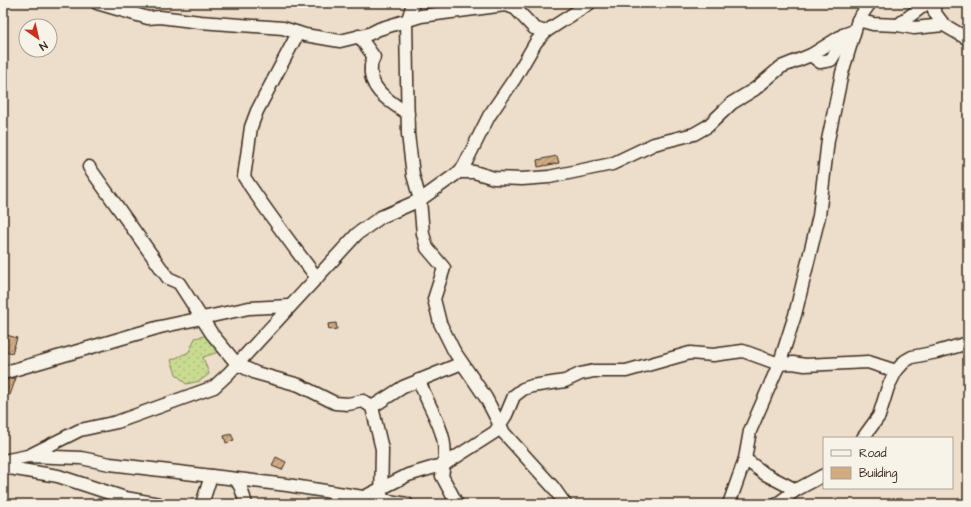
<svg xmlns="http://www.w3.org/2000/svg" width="971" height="507" font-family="'Architects Daughter',sans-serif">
	<defs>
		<pattern id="grass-dots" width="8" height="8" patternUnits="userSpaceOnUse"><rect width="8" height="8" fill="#c8db90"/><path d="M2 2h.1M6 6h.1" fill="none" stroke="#adbc7c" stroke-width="1.8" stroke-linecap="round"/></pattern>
		<pattern id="building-hatch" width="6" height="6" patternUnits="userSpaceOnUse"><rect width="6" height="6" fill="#d1ac83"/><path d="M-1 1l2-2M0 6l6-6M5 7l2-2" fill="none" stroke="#ab8c6b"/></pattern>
	</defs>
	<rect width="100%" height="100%" fill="#ecdeca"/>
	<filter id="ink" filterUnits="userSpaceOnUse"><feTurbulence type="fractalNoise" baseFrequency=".025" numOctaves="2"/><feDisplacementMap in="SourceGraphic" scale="8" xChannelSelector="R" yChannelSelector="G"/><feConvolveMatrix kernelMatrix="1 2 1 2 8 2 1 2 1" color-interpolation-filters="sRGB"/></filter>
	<g filter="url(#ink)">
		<polygon fill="url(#grass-dots)" stroke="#828257" points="212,334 225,350 203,357 209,374 200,381 186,384 176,374 171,360 189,352 195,338"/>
		<g fill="url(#building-hatch)" stroke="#3b2a1e">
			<polygon points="557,156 559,163 538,167 537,160"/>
			<polygon points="336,323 337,329 329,330 328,324"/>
			<polygon points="3,334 17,338 12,353 3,350"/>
			<polygon points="14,378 16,378 10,395 3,393 3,380"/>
			<polygon points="231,434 234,440 226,443 224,436"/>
			<polygon points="276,457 286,462 282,470 272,466"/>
		</g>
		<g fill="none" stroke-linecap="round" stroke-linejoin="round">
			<defs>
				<g id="minor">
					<polyline points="97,3 148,18 160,17 200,22 283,28 305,35 340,41 369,34 379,29 421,16 505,5 515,8 534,28 545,32"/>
					<polyline points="932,3 935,13 944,25"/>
					<polyline points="408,20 413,3"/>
					<polyline points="858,20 873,24 898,25 914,28 944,25 968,39"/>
					<polyline points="406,21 408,134 413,175 420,200 423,234 427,248 444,268 434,299 440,323 454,351 486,398 504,433 553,487 565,504"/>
					<polyline points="898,25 927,3"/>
					<path d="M298 33 257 111 251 127 244 177C267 212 292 245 317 278"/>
					<path d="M359 36 374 57C373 60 371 62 371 66 368 90 391 102 408 114"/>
					<polyline points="811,55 820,62 831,60 839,47 843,35"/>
					<polyline points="89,167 168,278 179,283 212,334 237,364 256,373 299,385 335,403 348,404 363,401 372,407 382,449 381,504"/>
					<polyline points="459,172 474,172 494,178 522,179 549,177 612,164 654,144 694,134 708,126 732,103 755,89 781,67 811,55 843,35 854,31"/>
					<polyline points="3,373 160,327 249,308 290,306"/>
					<path d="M419 380C432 418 452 432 442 476L457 504"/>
					<polyline points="372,407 403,387 462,363"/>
					<polyline points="863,438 879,416 888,387 896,371 905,361 912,357 937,352 968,343"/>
					<polyline points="28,456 80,430 117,422 214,387 228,374 357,234 381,217 420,200 459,172 464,166 489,116 515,78 536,42 545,32 590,3"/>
					<polyline points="745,459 765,474 796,490"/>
					<polyline points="3,461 28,456 81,458 110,464 287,485 407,504"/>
					<polyline points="3,467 58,476 125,498 159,504"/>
					<polyline points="236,479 241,488 246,504"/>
					<polyline points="364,497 408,475 445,464 495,432 506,415 514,396 523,389 532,386 565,381 580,374 594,371 626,371 690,353 713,355 743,351 779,364 793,363 805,365 868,362 896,371"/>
					<polyline points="202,504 211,476"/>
					<polyline points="729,504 745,459 750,431 780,362 795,315 819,216 828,140 842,73 858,20 870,3"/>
					<polyline points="777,504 796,490 824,475"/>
				</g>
			</defs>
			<use href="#minor" stroke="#3b2a1e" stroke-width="15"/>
			<use href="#minor" stroke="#f7f3e8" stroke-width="12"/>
		</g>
	</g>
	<rect width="971" height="507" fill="none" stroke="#f7f3e8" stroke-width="16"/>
	<rect x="8" y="8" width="955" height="491" fill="none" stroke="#3b2a1e" stroke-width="1.5" filter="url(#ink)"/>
	<rect x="823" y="437" width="130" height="52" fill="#f7f3e8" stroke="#aca397"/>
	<rect x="831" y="450" width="20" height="6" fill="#f7f3e8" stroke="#aca397"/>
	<text x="859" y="457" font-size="12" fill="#3b2a1e">Road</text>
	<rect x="831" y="467" width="20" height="12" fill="#d1ac83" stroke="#aca397"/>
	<text x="859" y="477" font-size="12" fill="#3b2a1e">Building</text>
	<g transform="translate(38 38) rotate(146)"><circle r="19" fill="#f7f3e8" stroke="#aca397"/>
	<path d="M0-3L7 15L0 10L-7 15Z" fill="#c8321e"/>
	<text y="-6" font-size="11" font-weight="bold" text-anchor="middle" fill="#3b2a1e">N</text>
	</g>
</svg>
